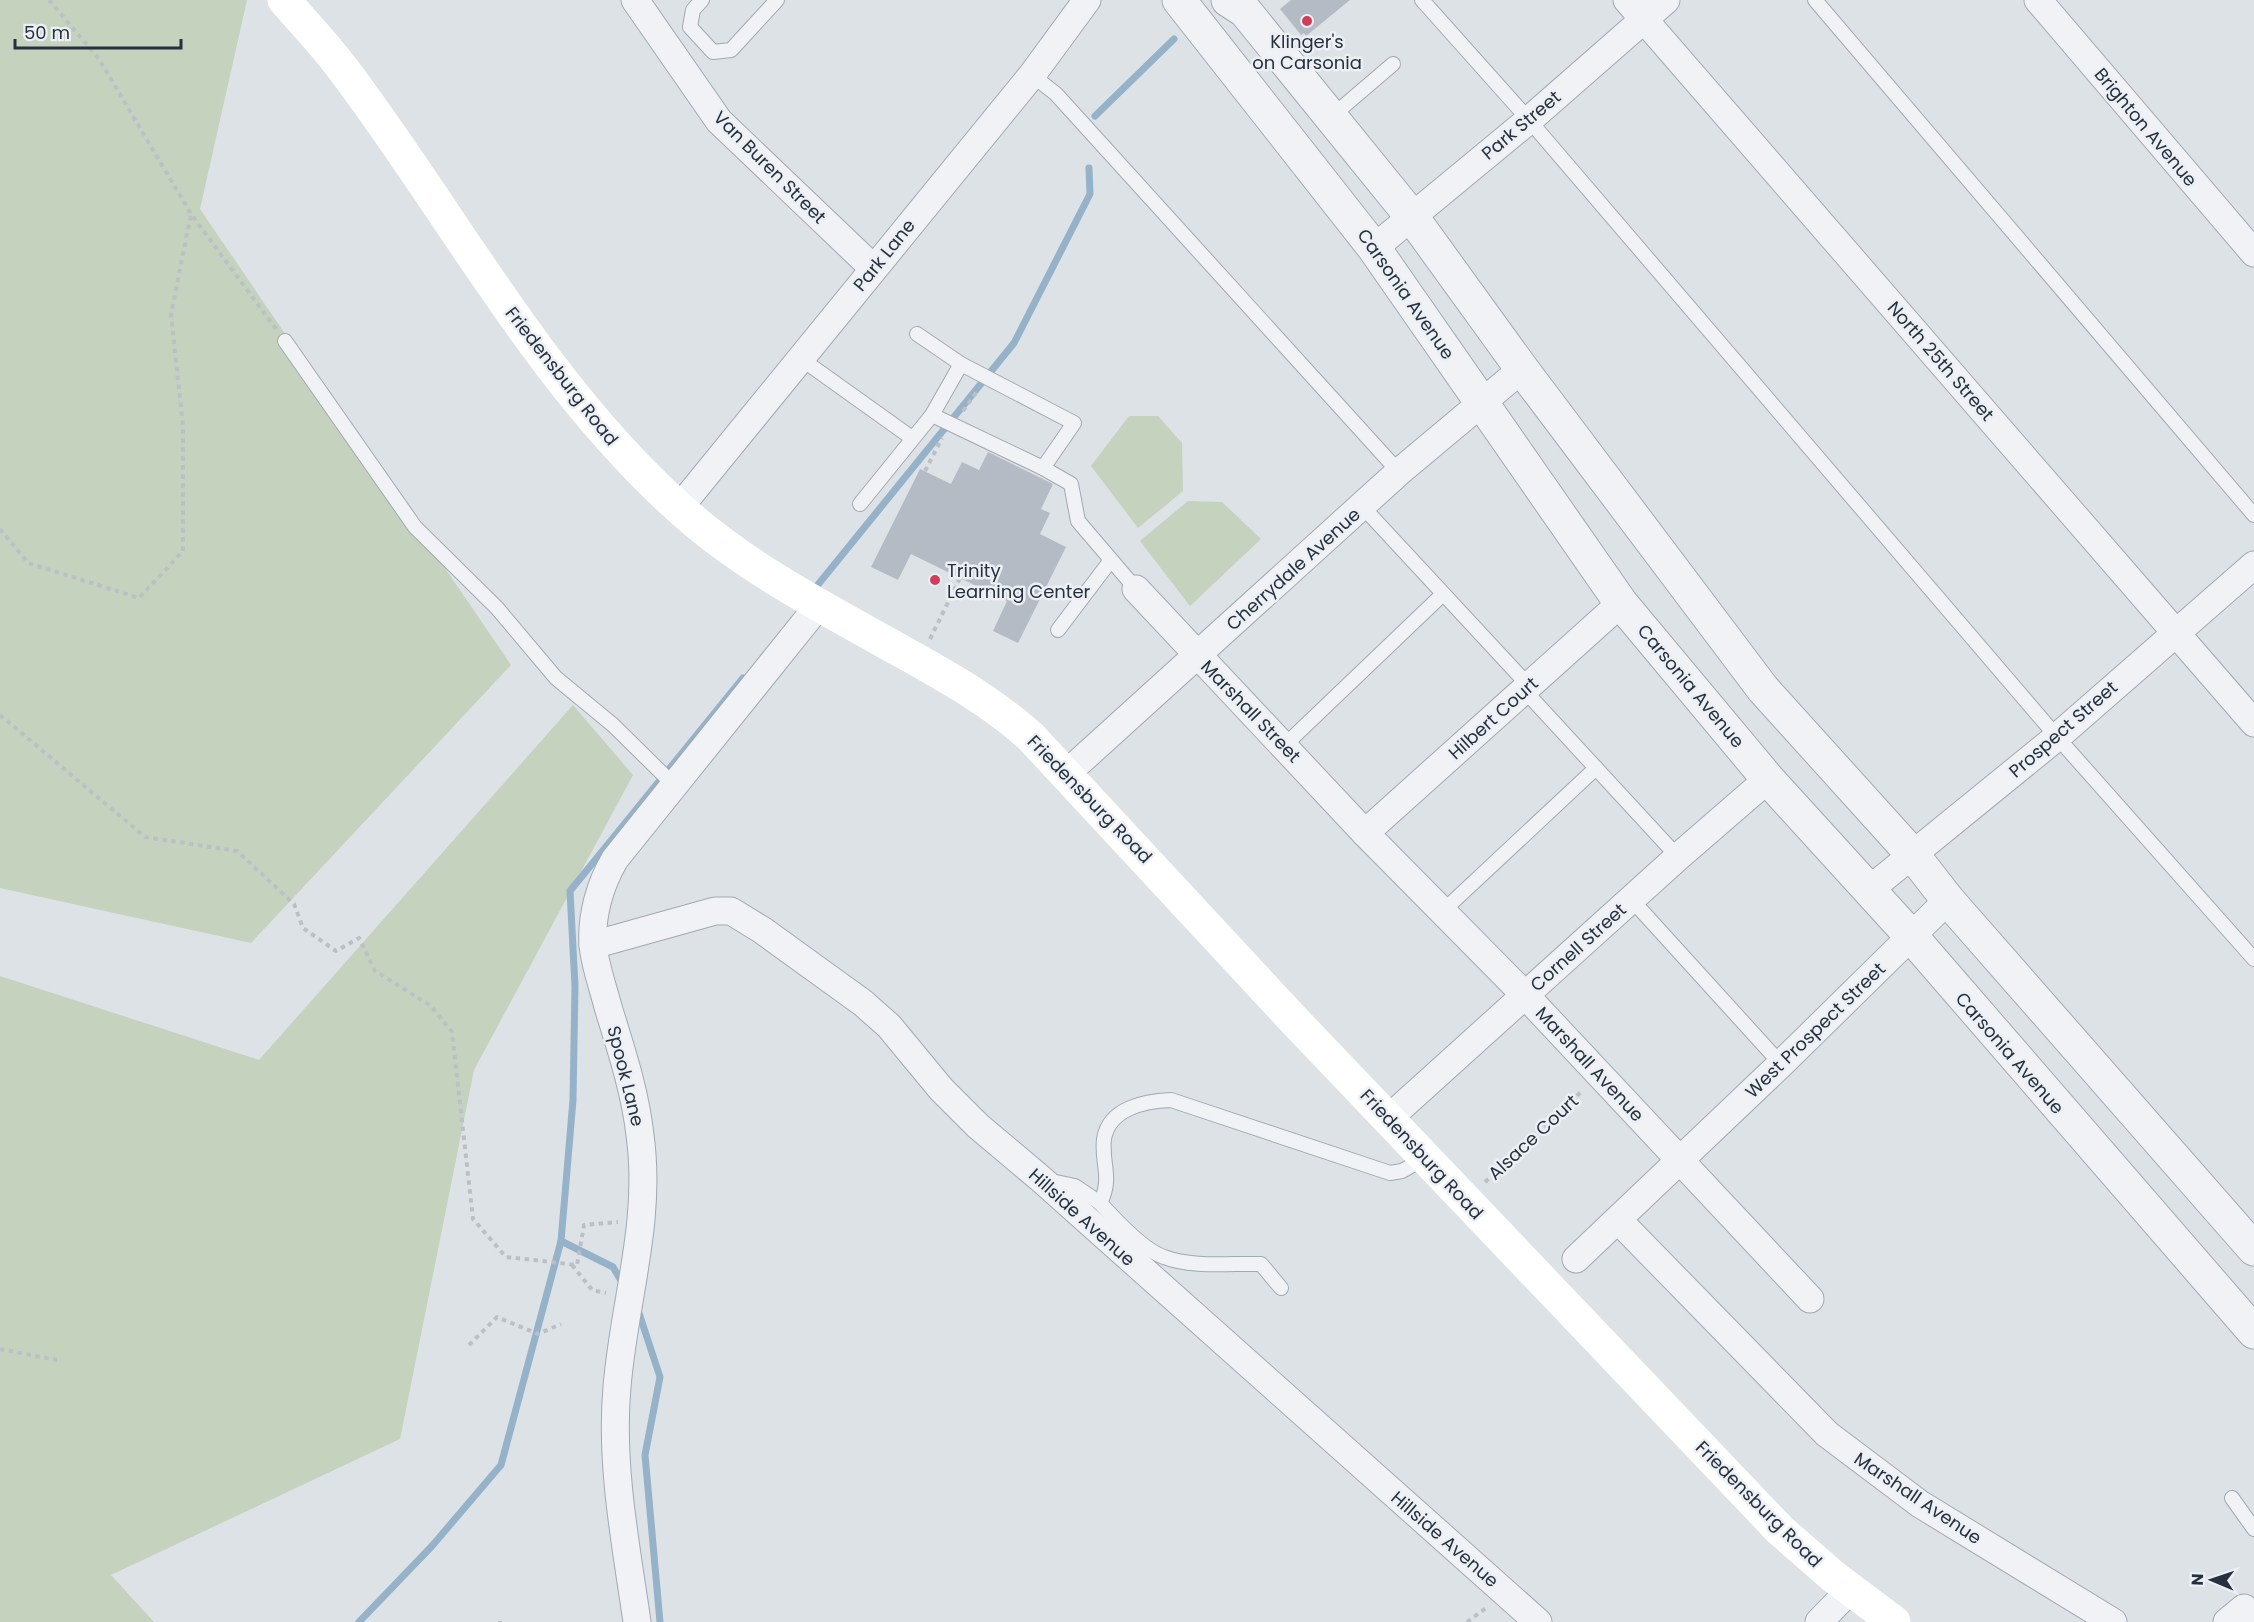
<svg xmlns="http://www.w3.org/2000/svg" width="2254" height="1622" font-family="Poppins,sans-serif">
	<rect width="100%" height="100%" fill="#dde2e7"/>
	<g fill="#c4d2be">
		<polygon points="0,0 247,0 200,209 511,665 251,943 0,888"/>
		<polygon points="1129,416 1158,416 1182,443 1183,491 1138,528 1091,466"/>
		<polygon points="1188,501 1222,502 1261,539 1190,606 1140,541"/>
		<polygon points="573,705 633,775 474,1070 400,1439 111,1575 154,1622 0,1622 0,976 259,1060"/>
	</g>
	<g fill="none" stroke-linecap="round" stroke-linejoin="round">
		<g stroke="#96b2c9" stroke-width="7">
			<polyline points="1095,116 1174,39"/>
			<polyline points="812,592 1014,343 1090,194 1089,168"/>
			<polyline points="623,1284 613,1267 561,1241 573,1100 575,986 570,891 743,678"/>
			<polyline points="637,1307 660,1377 645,1455 660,1622"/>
			<polyline points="359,1622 432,1546 501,1465 561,1241"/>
		</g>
	</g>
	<g fill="#b4bbc4">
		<polygon points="1291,0 1350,0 1306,36 1304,33 1301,35 1280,9"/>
		<polygon points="988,452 1053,484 1041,509 1050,513 1040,534 1066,547 1018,643 993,631 1007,601 911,554 898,580 871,567 920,469 951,484 962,462 979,470"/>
	</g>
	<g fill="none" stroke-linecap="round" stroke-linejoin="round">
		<defs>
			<g id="service">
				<polyline points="702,0 693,10 690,27 713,52 731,50 777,0"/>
				<polyline points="1422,0 1529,120 2057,737 2254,959"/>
				<polyline points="1815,0 2254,515"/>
				<polyline points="1032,75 1056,94 1399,472"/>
				<polyline points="1331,117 1393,64"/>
				<polyline points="917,334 961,364 1074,423 1043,468"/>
				<polyline points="285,341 415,527 497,608 556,678 613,725 675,786"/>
				<polyline points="800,358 912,438"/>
				<polyline points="932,415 1043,468 1071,484 1078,521 1136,589"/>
				<polyline points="860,504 932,415 961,364"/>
				<polyline points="1362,506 1529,686"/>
				<polyline points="1058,630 1111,560"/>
				<polyline points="1524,690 1678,857"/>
				<polyline points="1285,745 1443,594"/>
				<polyline points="1631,899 1781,1064"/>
				<polyline points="1443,911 1596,768"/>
				<path d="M1051 1181 1075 1186 1100 1203C1113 1178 1101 1163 1104 1139 1109 1108 1145 1101 1171 1100L1390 1173 1402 1171 1425 1158"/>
				<path d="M1100 1203C1115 1219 1143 1250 1164 1257 1192 1268 1231 1263 1261 1264L1281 1288"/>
				<polyline points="2232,1498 2254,1529"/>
			</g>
			<g id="minor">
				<polyline points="635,0 719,121 873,268"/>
				<polyline points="1627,0 2254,723"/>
				<polyline points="2038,0 2254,253"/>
				<polyline points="1374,248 1529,120 1666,0"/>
				<polyline points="679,508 1032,75 1087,0"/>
				<polyline points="1136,589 1365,833 1525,995 1810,1299"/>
				<polyline points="1067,773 1399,472 1522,369"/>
				<polyline points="1365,833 1621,603"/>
				<polyline points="1869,890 2057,737 2254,565"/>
				<polyline points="593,945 715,911 731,911 762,930 863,1003 889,1026 941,1089 978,1126 1041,1179 1538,1622"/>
				<polyline points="1389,1118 1678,857 1768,779"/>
				<polyline points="1618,1220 1827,1434 1920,1504 2113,1622"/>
				<polyline points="1576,1259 1781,1064 1948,900"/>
				<path d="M637 1622C626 1545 610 1465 617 1387 624 1301 652 1223 640 1135 635 1091 621 1049 608 1007 603 987 595 966 593 945 591 916 600 884 615 859L819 605"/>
				<polyline points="1819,1622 1850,1590"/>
				<polyline points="2227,1622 2244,1608 2254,1619"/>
			</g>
			<g id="tertiary">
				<polyline points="1179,0 1374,248 1621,603 1768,779 1911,936 2254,1332"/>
				<polyline points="1228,0 1245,11 1412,217 1522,369 1763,689 1913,855 1948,900 2254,1249"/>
			</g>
		</defs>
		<use href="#service" stroke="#a2a9b1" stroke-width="16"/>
		<use href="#minor" stroke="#a2a9b1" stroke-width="29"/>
		<use href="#tertiary" stroke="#a2a9b1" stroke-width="35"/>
		<g stroke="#bbc0c6" stroke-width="4" stroke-dasharray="4.5 4.5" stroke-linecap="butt">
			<polyline points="49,0 99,59 191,214 276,329"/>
			<polyline points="963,411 978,390"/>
			<polyline points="925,471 942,438"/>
			<polyline points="0,529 28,563 139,598 183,551 183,426 171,314 191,214"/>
			<polyline points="930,639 960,578"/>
			<polyline points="0,715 145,837 237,851 294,904 303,928 336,951 359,938 375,971 431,1006 452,1032 473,1219 506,1257 577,1265 584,1225 618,1222"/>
			<polyline points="1485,1182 1582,1091"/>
			<polyline points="572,1265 592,1290 606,1293"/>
			<polyline points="469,1345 497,1317 538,1334 561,1324"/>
			<polyline points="0,1349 57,1360"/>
			<polyline points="500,1621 500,1622"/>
			<polyline points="1467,1622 1486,1608"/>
		</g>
		<use href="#service" stroke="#f0f2f6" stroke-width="14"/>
		<use href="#minor" stroke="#f0f2f6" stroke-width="27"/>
		<use href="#tertiary" stroke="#f0f2f6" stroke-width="33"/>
		<path stroke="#fff" stroke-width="33" d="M284 0C304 23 325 45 343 69 454 216 539 381 677 506 740 564 817 604 892 646 942 674 987 698 1030 736L1291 1017 1780 1530 1834 1577 1894 1622"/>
	</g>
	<g fill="#d23d5b" stroke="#ecf0f5" stroke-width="2">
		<circle cx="1307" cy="21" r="6"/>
		<circle cx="935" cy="580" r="6"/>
	</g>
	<g text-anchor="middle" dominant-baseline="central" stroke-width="5" stroke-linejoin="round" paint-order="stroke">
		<g font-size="18" fill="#26303e" stroke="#ecf0f5">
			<text x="1307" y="41">Klinger's<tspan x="1307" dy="21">on Carsonia</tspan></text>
			<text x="947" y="570" text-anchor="start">Trinity<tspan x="947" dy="21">Learning Center</tspan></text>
		</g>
		<g font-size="18" fill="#26303e" stroke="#ecf0f5">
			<text transform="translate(1521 125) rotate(-40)">Park Street</text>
			<text transform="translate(2146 127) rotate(50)">Brighton Avenue</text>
			<text transform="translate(770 167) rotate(45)">Van Buren Street</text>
			<text transform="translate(884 255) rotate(-51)">Park Lane</text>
			<text transform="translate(1406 294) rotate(55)">Carsonia Avenue</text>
			<text transform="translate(1941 361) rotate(49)">North 25th Street</text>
			<text transform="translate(562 376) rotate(52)">Friedensburg Road</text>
			<text transform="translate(1293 569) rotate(-42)">Cherrydale Avenue</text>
			<text transform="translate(1691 686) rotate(50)">Carsonia Avenue</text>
			<text transform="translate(1251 711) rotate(46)">Marshall Street</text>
			<text transform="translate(1493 718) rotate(-42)">Hilbert Court</text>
			<text transform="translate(2063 729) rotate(-41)">Prospect Street</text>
			<text transform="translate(1090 799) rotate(46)">Friedensburg Road</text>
			<text transform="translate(1578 947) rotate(-42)">Cornell Street</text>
			<text transform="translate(1815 1030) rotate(-44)">West Prospect Street</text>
			<text transform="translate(2010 1053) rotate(49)">Carsonia Avenue</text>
			<text transform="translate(1590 1064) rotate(47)">Marshall Avenue</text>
			<text transform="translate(626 1076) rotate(76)">Spook Lane</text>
			<text transform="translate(1533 1137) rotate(-43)">Alsace Court</text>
			<text transform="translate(1422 1154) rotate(47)">Friedensburg Road</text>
			<text transform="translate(1082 1217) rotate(42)">Hillside Avenue</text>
			<text transform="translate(1918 1498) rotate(34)">Marshall Avenue</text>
			<text transform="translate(1759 1504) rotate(45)">Friedensburg Road</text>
			<text transform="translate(1445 1539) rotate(41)">Hillside Avenue</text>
		</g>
	</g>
	<g transform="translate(2212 1580) rotate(272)" stroke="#ecf0f5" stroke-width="4.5" paint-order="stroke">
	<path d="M0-4.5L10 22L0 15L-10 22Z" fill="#26303e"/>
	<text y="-9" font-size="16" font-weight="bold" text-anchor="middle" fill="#26303e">N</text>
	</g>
	<path d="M15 39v9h166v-9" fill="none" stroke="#26303e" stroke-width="3"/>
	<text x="24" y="39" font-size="18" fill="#26303e" stroke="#ecf0f5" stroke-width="4.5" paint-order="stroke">50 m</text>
</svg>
